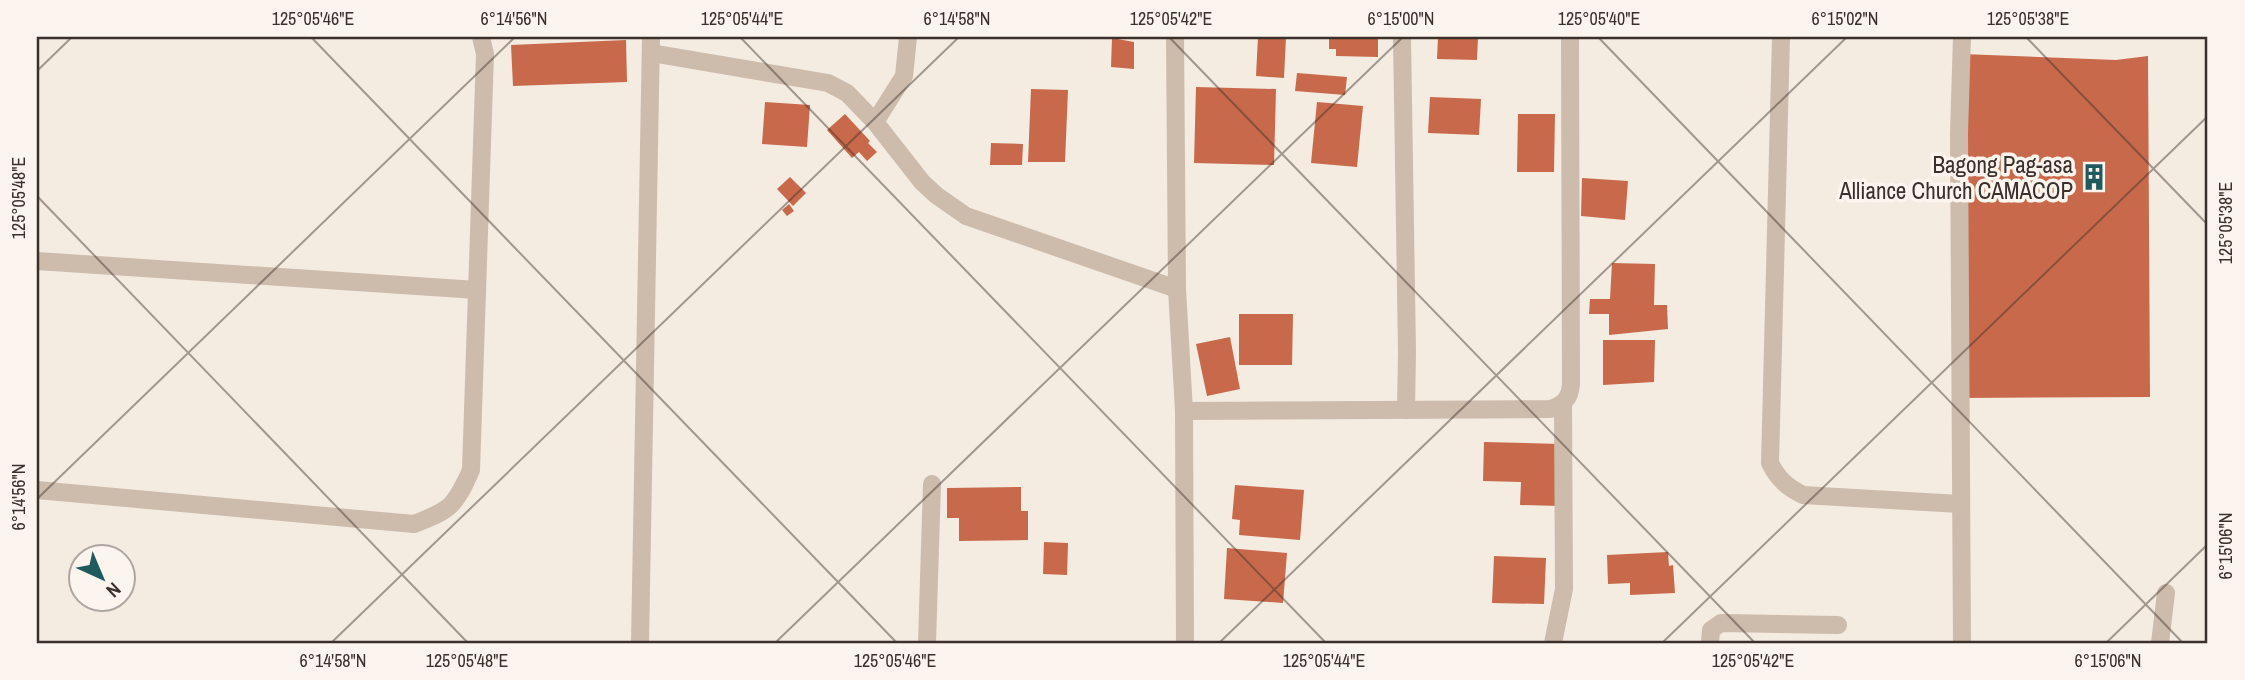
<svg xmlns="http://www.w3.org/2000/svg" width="2245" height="680" font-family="'Archivo Narrow',sans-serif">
	<rect width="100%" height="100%" fill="#f4ebe1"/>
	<g fill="#c8694b">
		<polygon points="1258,37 1286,37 1284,78 1256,76"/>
		<polygon points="1329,37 1378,37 1378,57 1336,56 1336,49 1329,49"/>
		<polygon points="1438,37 1478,37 1477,60 1437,59"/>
		<polygon points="1112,38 1134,42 1134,69 1111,67"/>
		<polygon points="626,40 627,82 513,86 511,45"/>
		<polygon points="1962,54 2116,60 2148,56 2150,397 1959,398"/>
		<polygon points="1297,73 1347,77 1345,95 1295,91"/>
		<polygon points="1196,87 1276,89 1274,165 1194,163"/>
		<polygon points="1031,89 1068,90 1065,162 1028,162"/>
		<polygon points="1430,97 1481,99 1479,135 1428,133"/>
		<polygon points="765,102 810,105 807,147 762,144"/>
		<polygon points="1317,102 1363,106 1357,167 1311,163"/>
		<polygon points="845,114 870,141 868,143 877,152 867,161 859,152 852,158 827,130"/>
		<polygon points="1518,114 1555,114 1554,172 1517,172"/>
		<polygon points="991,143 1023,144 1022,165 990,165"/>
		<polygon points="790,177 806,193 793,206 777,189"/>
		<polygon points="1582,178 1628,181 1625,220 1581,216"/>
		<polygon points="789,204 794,211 787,216 782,210"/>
		<polygon points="1612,263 1655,264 1654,305 1667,305 1668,329 1609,335 1609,314 1589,314 1590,299 1610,299"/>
		<polygon points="1239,314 1293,314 1292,365 1239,365"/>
		<polygon points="1230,337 1240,389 1207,396 1196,344"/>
		<polygon points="1603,340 1655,340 1654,382 1603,385"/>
		<polygon points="1484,442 1561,444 1559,506 1520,505 1521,482 1483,481"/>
		<polygon points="1235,485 1304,490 1300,540 1239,535 1240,520 1232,519"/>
		<polygon points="1021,487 1021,511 1028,511 1028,540 959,541 959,518 947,518 947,488"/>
		<polygon points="1044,542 1068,543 1067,575 1043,574"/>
		<polygon points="1227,548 1287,553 1283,603 1224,599"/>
		<polygon points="1668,552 1669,566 1673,565 1675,593 1630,595 1630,583 1608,584 1607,555"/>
		<polygon points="1494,556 1546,558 1544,604 1492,603"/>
	</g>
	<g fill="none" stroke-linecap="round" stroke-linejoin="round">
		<g stroke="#cdbbac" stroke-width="18">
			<polyline points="1175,37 1177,289 1184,411 1185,643"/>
			<polyline points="1402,37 1407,352 1406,410"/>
			<path d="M1781 37 1770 463C1778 479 1787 487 1803 495L1960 504"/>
			<polyline points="1962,37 1959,133 1962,643"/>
			<polyline points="651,53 828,83 847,93 875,122 922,182 936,195 966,216 1177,289"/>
			<polyline points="875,122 904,76 908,37"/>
			<polyline points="37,261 477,290"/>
			<path d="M1184 411 1550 409C1564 405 1570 398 1571 384L1570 37"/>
			<path d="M37 490 414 524C451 510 455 506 471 470L485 54 481 37"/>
			<polyline points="640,643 651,37"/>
			<polyline points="927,643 932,484"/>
			<polyline points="1553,643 1564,589 1563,403"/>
			<polyline points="1710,643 1711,630 1721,623 1838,625"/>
			<polyline points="2160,643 2166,593"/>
		</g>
	</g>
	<path fill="none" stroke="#3b302b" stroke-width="2" stroke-opacity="0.45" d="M311 37 897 643M740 37 1326 643M1169 37 1755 643M1598 37 2183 643M2026 37 2208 225M37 71 72 37M37 196 468 643M37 499 515 37M37 640 39 643M331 643 959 37M775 643 1403 37M1219 643 1847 37M1662 643 2208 116M2106 643 2208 544"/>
	<defs>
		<symbol id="building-bare" viewBox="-9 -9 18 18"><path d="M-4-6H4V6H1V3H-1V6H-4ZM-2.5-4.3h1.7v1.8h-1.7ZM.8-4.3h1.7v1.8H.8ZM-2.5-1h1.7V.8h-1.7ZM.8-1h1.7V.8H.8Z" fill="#1f5a5e" stroke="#fbf5ee" stroke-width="2.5" paint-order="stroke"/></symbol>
	</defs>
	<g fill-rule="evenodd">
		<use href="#building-bare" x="2075" y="158" width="38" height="38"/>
	</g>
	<g text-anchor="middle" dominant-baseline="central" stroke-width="7" stroke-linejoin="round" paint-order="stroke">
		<g font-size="23" fill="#3b302b" stroke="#fbf5ee" text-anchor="end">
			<text x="2073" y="164">Bagong Pag-asa<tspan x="2073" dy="26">Alliance Church CAMACOP</tspan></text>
		</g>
	</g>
	<rect width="2245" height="680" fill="none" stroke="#fbf5ee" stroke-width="77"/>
	<g transform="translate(102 578) rotate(136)"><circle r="33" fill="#fbf5ee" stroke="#aea6a0" stroke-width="2"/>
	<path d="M0-5L12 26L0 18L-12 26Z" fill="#1f5a5e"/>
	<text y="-10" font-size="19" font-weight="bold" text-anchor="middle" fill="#3b302b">N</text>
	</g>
	<rect x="38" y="38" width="2168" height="604" fill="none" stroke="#3b302b" stroke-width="2.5"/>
	<g font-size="18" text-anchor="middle" fill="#3b302b">
		<text x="313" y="25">125°05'46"E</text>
		<text x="514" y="25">6°14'56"N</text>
		<text x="742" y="25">125°05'44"E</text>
		<text x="957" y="25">6°14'58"N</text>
		<text x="1171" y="25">125°05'42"E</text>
		<text x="1401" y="25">6°15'00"N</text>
		<text x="1599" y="25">125°05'40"E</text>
		<text x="1845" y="25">6°15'02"N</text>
		<text x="2028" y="25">125°05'38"E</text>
		<text transform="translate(19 198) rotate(-90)" y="6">125°05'48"E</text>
		<text transform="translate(2226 223) rotate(-90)" y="6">125°05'38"E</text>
		<text transform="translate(19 497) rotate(-90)" y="6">6°14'56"N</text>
		<text transform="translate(2226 546) rotate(-90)" y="6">6°15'06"N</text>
		<text x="333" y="667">6°14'58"N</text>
		<text x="467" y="667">125°05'48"E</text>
		<text x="895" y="667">125°05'46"E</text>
		<text x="1324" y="667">125°05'44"E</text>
		<text x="1753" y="667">125°05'42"E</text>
		<text x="2108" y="667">6°15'06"N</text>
	</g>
</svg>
